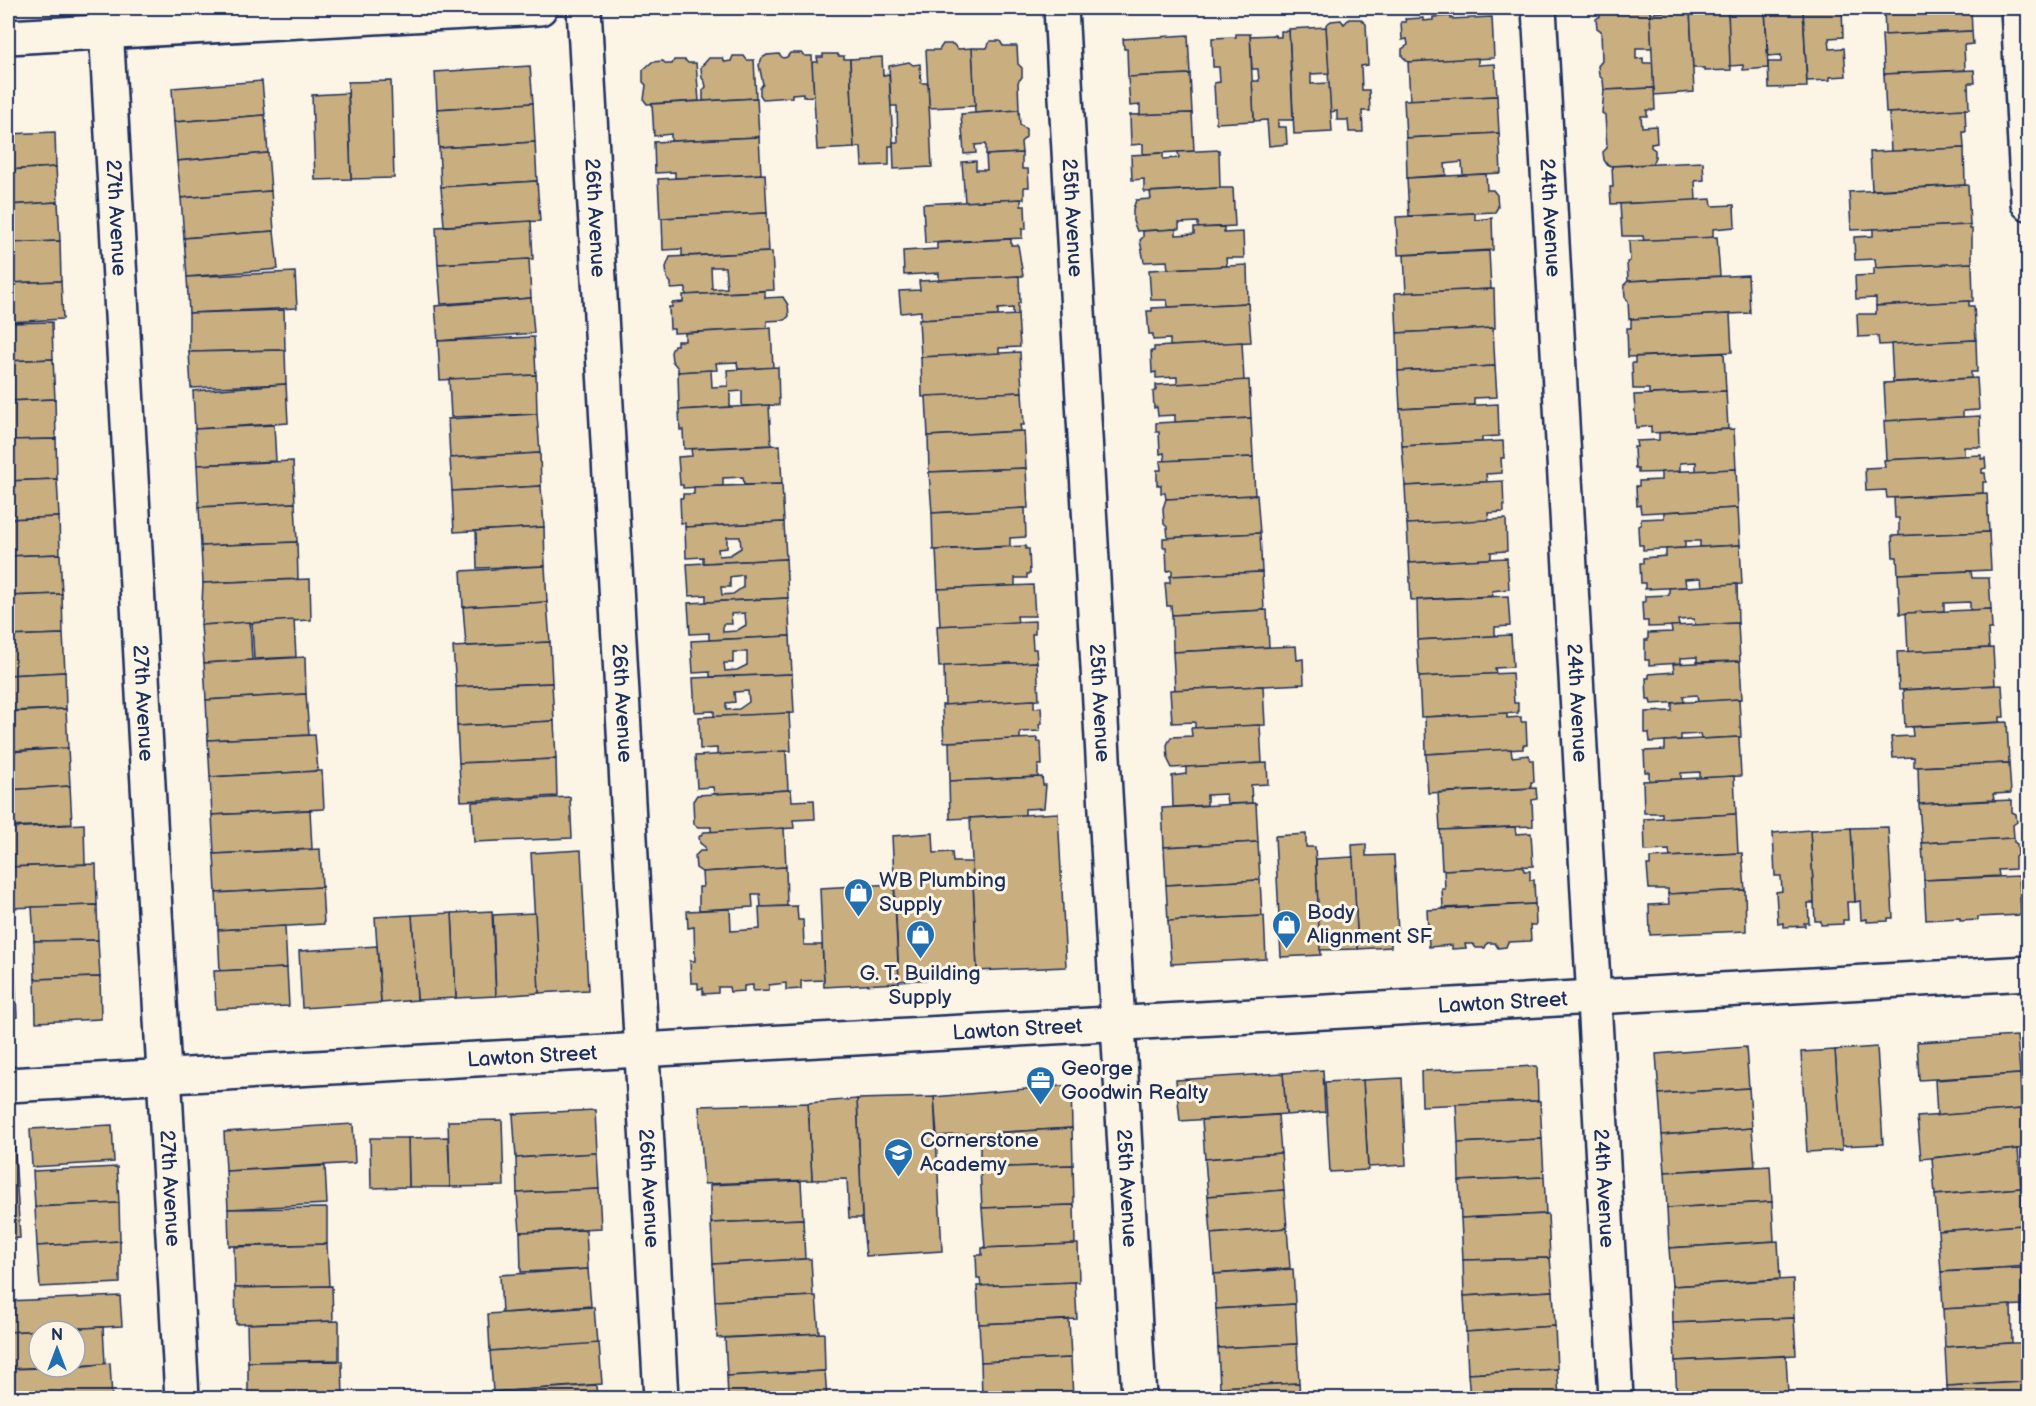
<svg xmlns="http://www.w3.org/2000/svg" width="2036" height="1406" font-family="'Balsamiq Sans',sans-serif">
	<rect width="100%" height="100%" fill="#fcf5e5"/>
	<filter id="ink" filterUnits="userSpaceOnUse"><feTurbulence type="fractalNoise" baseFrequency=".0167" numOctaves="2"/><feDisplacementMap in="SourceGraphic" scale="12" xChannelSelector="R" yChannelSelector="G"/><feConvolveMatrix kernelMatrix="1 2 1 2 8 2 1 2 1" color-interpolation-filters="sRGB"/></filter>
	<g filter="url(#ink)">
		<g fill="#c9ae7f" stroke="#1b2f5e" stroke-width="1.5" fill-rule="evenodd">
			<polygon points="1605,8 1616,8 1619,12 1630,11 1632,8 1650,9 1652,48 1636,48 1636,59 1643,58 1643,63 1653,63 1654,88 1604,90 1603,80 1599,75 1598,66 1602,61 1601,31 1597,28 1596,19 1600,16 1600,12"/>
			<polygon points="1666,8 1690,8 1694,92 1654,95 1650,13 1666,12"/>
			<polygon points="1691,8 1699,8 1702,10 1708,8 1728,8 1731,70 1705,71 1705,68 1693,68 1690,9"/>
			<polygon points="1728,8 1765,8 1768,68 1743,70 1743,65 1730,66"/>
			<polygon points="1765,8 1803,8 1807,87 1769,88 1768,62 1781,62 1781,55 1768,56"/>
			<polygon points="1803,8 1842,8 1843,37 1829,38 1830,49 1844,48 1846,76 1830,77 1830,80 1807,81"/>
			<polygon points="1884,8 1971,8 1972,31 1885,35"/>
			<polygon points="1451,16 1451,19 1492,17 1494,58 1408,62 1402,56 1402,49 1408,45 1407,39 1402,40 1401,22 1406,22 1405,19 1423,18 1423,21 1433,20 1433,17"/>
			<polygon points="1349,19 1360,19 1366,24 1368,65 1361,66 1362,90 1369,90 1370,111 1362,111 1363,132 1349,132 1348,120 1337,120 1337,111 1330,112 1326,25 1331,21 1341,20 1344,24"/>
			<polygon points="1326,27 1329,73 1311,74 1311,84 1329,83 1332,132 1294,134 1289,29"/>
			<polygon points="1281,31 1289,31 1293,120 1278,120 1278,127 1286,127 1287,144 1269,146 1267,120 1254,121 1252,81 1259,81 1258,69 1252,69 1250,36 1275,35 1276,37 1281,37"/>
			<polygon points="1972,31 1973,44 1964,45 1965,70 1884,74 1882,35"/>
			<polygon points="1236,34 1250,34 1254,121 1216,123 1214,83 1220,82 1219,67 1213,67 1212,38 1236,37"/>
			<polygon points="1188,35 1190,74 1128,77 1127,49 1124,49 1123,39"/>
			<polygon points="990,41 1000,41 1003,46 1017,46 1018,64 1022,68 1022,77 1018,82 1019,110 975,113 972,48 987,48"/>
			<polygon points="943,44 953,44 958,49 972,48 975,106 929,108 926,50 939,50"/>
			<polygon points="790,53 801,53 805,56 812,56 814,96 803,97 803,93 792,94 792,97 763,99 760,95 760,88 763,84 759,65 762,58 767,55 779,54 783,58 787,57"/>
			<polygon points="823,54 838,54 838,56 844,56 844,59 850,59 854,148 817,150 812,62 818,62 817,57 823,57"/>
			<polygon points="733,56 744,56 747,60 754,60 756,98 703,101 703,90 706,87 705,82 702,78 701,67 709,58 722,58 725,62 731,61"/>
			<polygon points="882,57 883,75 889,74 893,142 893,146 889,146 889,165 862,166 861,147 854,148 850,59"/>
			<polygon points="1478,58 1478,65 1495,64 1497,96 1410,100 1408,62"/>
			<polygon points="674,60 685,60 688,63 696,63 699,101 647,104 644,100 646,85 643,82 643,70 652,62 663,61 666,64 672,64"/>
			<polygon points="909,62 913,65 920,64 921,83 928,83 932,167 894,169 893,142 898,142 897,106 891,106 889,66"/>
			<polygon points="530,66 533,103 437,109 435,72"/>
			<polygon points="1974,70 1975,83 1968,83 1969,109 1886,113 1884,74"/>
			<polygon points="1190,74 1192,113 1140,115 1140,105 1130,106 1128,77"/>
			<polygon points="262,81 265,115 174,122 172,88"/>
			<polygon points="391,81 394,178 351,179 348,82"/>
			<polygon points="1654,88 1655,110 1647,110 1647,116 1641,116 1642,127 1656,126 1657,143 1651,144 1651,147 1655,150 1655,157 1652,164 1608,166 1604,160 1603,152 1607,148 1605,115 1602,113 1604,90"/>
			<polygon points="348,93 351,179 315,180 312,95"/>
			<polygon points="1497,96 1499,133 1406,138 1404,100"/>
			<polygon points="757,98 759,137 671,141 671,134 654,136 652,104"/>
			<polygon points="533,103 535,142 439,148 437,109"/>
			<polygon points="1965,109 1966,132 1963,132 1964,148 1891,152 1889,113"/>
			<polygon points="1019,110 1020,125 1026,129 1026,137 1021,142 1022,153 986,155 986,144 975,145 976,153 964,154 961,114"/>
			<polygon points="1192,113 1194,151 1143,154 1143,144 1131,145 1130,115"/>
			<polygon points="265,115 268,153 177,161 174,122"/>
			<polygon points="55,132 56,167 8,170 8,134"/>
			<polygon points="1499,133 1501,173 1463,175 1462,162 1445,164 1446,175 1407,178 1406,138"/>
			<polygon points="759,137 761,174 675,178 675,172 655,173 654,142"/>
			<polygon points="535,142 537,181 441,187 439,148"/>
			<polygon points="1964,148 1965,185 1872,190 1870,152"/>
			<polygon points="1219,150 1220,188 1144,192 1144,179 1132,180 1131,155 1163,153 1163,159 1179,158 1178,152"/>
			<polygon points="268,153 271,191 181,198 177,161"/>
			<polygon points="1022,153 1022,169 1028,169 1029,187 1024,187 1024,199 965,202 962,162 976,161 976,170 987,170 986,155"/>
			<polygon points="1703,162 1704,180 1695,181 1696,201 1611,204 1610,187 1613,187 1612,166"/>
			<polygon points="56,167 58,202 8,205 8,170"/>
			<polygon points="765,174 767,213 660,218 658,179"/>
			<polygon points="1486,174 1487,190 1493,190 1497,195 1498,207 1495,212 1409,216 1407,178"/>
			<polygon points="537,181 540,221 444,226 441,187"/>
			<polygon points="1968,185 1970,225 1851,230 1849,192"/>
			<polygon points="1220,188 1233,188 1235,226 1198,228 1198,222 1179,223 1179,229 1137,231 1133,221 1133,209 1136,200 1151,199 1150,192"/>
			<polygon points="271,191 274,231 184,238 181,198"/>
			<polygon points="1021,199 1021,206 1025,206 1026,229 1022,229 1022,238 925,243 923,204"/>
			<polygon points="1711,199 1712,206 1734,205 1735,227 1713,229 1713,238 1644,241 1643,236 1622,236 1620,204"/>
			<polygon points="58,202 60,241 8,243 8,205"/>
			<polygon points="767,213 769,252 682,256 682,249 663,250 662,218"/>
			<polygon points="1475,213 1475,220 1492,218 1493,250 1398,255 1396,217"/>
			<polygon points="531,221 533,259 438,264 436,227"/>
			<polygon points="1970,225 1970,229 1972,229 1972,263 1876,268 1875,259 1855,260 1854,237 1873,236 1873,229"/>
			<polygon points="1224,227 1224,233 1243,232 1244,258 1226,258 1227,266 1168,269 1167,261 1144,262 1140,240 1143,237 1143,231 1176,229 1176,235 1194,234 1194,228"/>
			<polygon points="274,231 278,269 187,277 184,238"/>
			<polygon points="1717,237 1720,276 1628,281 1627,262 1630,261 1629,241"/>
			<polygon points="1011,239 1011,245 1018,245 1023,276 939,280 939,273 904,275 903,251 937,249 937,243"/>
			<polygon points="60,241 61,281 8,283 8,243"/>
			<polygon points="1489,251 1491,289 1406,293 1404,255"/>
			<path d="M772 252 774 290 686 295V288L671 289V283L667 278 666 267 670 257ZM711 267H725L727 288 712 289Z"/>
			<polygon points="529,259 531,298 441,304 438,264"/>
			<polygon points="1972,263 1973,301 1876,306 1876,298 1856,299 1855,276 1874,275 1874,268"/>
			<polygon points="1247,265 1248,303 1168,307 1167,300 1151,300 1149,270"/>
			<polygon points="295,272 297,308 189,313 187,277"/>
			<polygon points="1748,275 1750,313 1629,319 1628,301 1625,297 1624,285 1628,281"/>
			<polygon points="1019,276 1020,303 1018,303 1018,315 1013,315 1013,308 998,309 998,316 921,320 921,311 901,313 899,291 920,290 919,281"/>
			<polygon points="61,281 63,319 8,322 8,283"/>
			<polygon points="1494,289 1495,328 1397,333 1395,293"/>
			<polygon points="765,291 765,298 783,297 788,305 789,316 785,320 767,321 767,329 674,333 674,329 670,329 669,307 672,307 672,303 683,302 683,295"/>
			<polygon points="531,298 534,333 438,341 435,306"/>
			<polygon points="1969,301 1969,306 1974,306 1976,340 1879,345 1878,336 1858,337 1857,314 1876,314 1876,306"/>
			<polygon points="1248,303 1251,342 1170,346 1170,339 1153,340 1153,334 1149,334 1147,311 1152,311 1152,308"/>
			<polygon points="284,310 285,350 189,352 189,313"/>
			<polygon points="1730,314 1732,352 1628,357 1627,328 1631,328 1631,319"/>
			<polygon points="1018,315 1020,347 999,348 999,354 921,357 919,320"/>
			<polygon points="52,322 53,359 8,361 8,323"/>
			<polygon points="771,328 773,368 738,369 737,362 716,363 717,370 678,372 678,368 672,361 671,352 674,345 677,345 677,341 685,341 685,333"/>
			<polygon points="1493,328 1495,366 1398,371 1397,333"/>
			<polygon points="534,337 536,375 440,380 438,341"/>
			<polygon points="1976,340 1977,372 1971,372 1971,378 1893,382 1891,344"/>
			<polygon points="1242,342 1244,381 1177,384 1177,377 1156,378 1156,372 1152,373 1151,351 1154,351 1154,347"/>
			<polygon points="285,350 286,384 191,388 189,352"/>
			<polygon points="1020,352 1022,392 922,397 921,357"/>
			<polygon points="1724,353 1726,391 1649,394 1649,389 1633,389 1632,363 1635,363 1635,357"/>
			<polygon points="53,359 55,399 8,401 8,361"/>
			<polygon points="1495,366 1497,397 1474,398 1474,405 1400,409 1398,371"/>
			<polygon points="778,367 779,405 742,406 742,391 730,392 730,407 679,410 678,372 711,370 712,387 728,386 727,370"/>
			<polygon points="536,375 537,414 451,417 449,379"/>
			<polygon points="1977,378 1979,410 1963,411 1963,417 1886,421 1884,383"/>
			<polygon points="1249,380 1251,418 1175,422 1175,415 1158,416 1157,407 1154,408 1153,392 1156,391 1156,385"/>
			<polygon points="286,384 288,423 195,429 193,391"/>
			<polygon points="1726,391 1728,429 1651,433 1651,426 1636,428 1634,395"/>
			<polygon points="1022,392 1024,425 1020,425 1021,431 928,436 926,396"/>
			<polygon points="55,399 56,439 8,440 8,401"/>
			<polygon points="1498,404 1499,436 1482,437 1482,442 1402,446 1400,409"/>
			<polygon points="769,405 771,445 684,449 683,430 680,430 679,410"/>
			<polygon points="537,414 540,453 450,458 448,419"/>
			<polygon points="1980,416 1981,447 1964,447 1964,456 1886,460 1884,421"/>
			<polygon points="1251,418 1253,457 1165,461 1164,453 1160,454 1159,432 1156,432 1156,423"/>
			<polygon points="274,425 276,461 197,465 195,429"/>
			<polygon points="1734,429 1736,469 1696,471 1696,462 1680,463 1680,472 1638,473 1638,469 1635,469 1634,447 1637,447 1636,441 1659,440 1659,433"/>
			<polygon points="1024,431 1026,468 929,472 928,436"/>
			<polygon points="56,439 57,479 8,481 8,440"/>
			<polygon points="1503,441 1504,458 1501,458 1502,473 1486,474 1487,482 1405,486 1402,446"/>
			<polygon points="780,445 782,484 744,485 743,477 723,478 723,486 683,488 683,485 680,485 678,457 692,456 691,449"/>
			<polygon points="540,453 541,486 452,491 450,458"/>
			<polygon points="1981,455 1981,459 1985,458 1986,468 1982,469 1982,473 1985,473 1986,482 1983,482 1983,493 1887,498 1886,490 1866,491 1865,468 1885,467 1884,460"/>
			<polygon points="1253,457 1255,495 1166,499 1165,493 1161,493 1161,485 1157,485 1157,470 1161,470 1160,461"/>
			<polygon points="293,461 295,503 199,507 197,465"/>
			<polygon points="1026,468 1028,508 932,513 929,472"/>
			<polygon points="1736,469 1738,508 1641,513 1640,505 1637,506 1636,486 1639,486 1639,481 1661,480 1661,472"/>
			<polygon points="57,479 59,517 8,519 8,481"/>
			<polygon points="1503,481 1504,512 1488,513 1489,521 1407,524 1405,486"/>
			<polygon points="782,484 784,522 685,527 685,523 681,523 680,498 683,498 683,494 694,494 694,487"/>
			<polygon points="541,486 544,527 454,532 452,491"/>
			<polygon points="1987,493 1989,532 1899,536 1899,518 1895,518 1894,498"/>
			<polygon points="1257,495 1260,533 1168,538 1167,527 1164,524 1163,508 1166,499"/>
			<polygon points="295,503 297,542 201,546 199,507"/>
			<polygon points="1025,508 1026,537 1010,538 1010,546 933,550 932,513"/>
			<polygon points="1738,508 1740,545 1700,547 1700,541 1685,541 1685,548 1643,550 1643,545 1639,545 1638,526 1641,525 1641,519 1664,518 1664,512"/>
			<polygon points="59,517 60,554 8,556 8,519"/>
			<polygon points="1506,519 1507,551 1491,552 1491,559 1409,563 1407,524"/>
			<path d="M784 522 786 559 703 563V557L686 558 685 527ZM727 537H740L741 548 730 555 719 556 718 549 727 548Z"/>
			<polygon points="544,527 545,566 477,568 476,531"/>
			<polygon points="1989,532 1991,570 1898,574 1897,557 1893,557 1892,536"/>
			<polygon points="1260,533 1262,572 1172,576 1172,570 1167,571 1166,547 1163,547 1163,538"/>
			<polygon points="297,542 298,579 203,583 201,546"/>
			<polygon points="1740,545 1742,584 1702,586 1701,578 1685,579 1686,587 1645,589 1645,583 1641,583 1640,563 1643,563 1643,558 1666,556 1666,549"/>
			<polygon points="1026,546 1026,549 1029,549 1030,574 1027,574 1027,578 1015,578 1015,586 938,589 936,550"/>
			<polygon points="60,554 62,594 8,596 8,556"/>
			<polygon points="1507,558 1509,589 1492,591 1493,596 1411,600 1409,563"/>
			<path d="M786 559 788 598 706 602V595L689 596 687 564ZM743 575V587L733 594 722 595 721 587H730V577Z"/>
			<polygon points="545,566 547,602 463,607 461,571"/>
			<polygon points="1971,571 1972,578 1989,578 1991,609 1970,610 1970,602 1944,603 1944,611 1900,614 1898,574"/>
			<polygon points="1262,572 1264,610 1172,615 1171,606 1167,606 1165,583 1170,583 1170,576"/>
			<polygon points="310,579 311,620 201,625 203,583"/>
			<polygon points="1737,584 1738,623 1695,625 1694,619 1678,620 1679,626 1648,627 1648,621 1643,621 1642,602 1645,602 1645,596 1669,595 1669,588"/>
			<polygon points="1033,585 1035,616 1017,616 1018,623 940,626 938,589"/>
			<polygon points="62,594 63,634 8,636 8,596"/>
			<polygon points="1508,596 1510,626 1495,627 1495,636 1418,640 1417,600"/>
			<path d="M788 598 790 636 709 640V633L690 634 688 603ZM745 613 746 625 736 631 723 632V624H732L731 614Z"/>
			<polygon points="547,602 550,642 466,646 463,607"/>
			<polygon points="1991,609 1992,629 1988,629 1989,648 1908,652 1906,613"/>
			<polygon points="1267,610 1269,647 1173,652 1172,615"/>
			<polygon points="294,620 296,657 254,659 252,623"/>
			<polygon points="1035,621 1035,634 1032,634 1033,649 1036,649 1037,662 939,667 937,626"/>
			<polygon points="250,622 252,660 204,663 201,625"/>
			<polygon points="1738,623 1740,661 1697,662 1697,657 1681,658 1681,663 1649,665 1649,660 1645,660 1645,640 1648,640 1648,633 1672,632 1671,626"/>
			<polygon points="63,634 65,672 8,675 8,636"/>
			<polygon points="1511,635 1513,667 1495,668 1496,674 1419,677 1417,640"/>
			<path d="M790 636 792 674 710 677V672L693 673 691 641ZM733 652H747V665L737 670 725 671 724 663H733Z"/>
			<polygon points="550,642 552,683 456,687 453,647"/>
			<polygon points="1296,646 1297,660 1303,659 1304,684 1175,690 1173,652"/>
			<polygon points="1993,648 1995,685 1899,690 1897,652"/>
			<polygon points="305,657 306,694 206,700 204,663"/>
			<polygon points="1740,661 1742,699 1698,702 1697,695 1683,696 1684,702 1651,704 1650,699 1647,699 1646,678 1649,678 1649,674 1674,672 1673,664"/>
			<polygon points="1037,662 1039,700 945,705 944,666"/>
			<polygon points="65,672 66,709 8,711 8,675"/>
			<polygon points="1512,673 1514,703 1518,703 1518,713 1421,717 1419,677"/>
			<path d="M792 674 794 713 714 717V711L695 712 693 678ZM748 691 749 702 739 709 726 710V703L735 702 734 692Z"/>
			<polygon points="552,683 554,721 457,726 456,687"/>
			<polygon points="2002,685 2004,717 2000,717 2000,722 1905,727 1903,690"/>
			<polygon points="1263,686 1265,725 1195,728 1195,722 1172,723 1170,690"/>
			<polygon points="306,694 309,735 208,740 206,700"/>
			<polygon points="1739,699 1741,737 1701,739 1700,734 1681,735 1681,740 1650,742 1649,733 1645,733 1645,712 1672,711 1672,703"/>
			<polygon points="1034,700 1034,708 1041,707 1042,723 1039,724 1040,731 1020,732 1020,739 944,742 942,705"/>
			<polygon points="66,709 68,748 8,751 8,712"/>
			<polygon points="789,713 791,751 717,755 717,748 700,749 699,717"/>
			<polygon points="1507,713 1507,718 1521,717 1521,722 1526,722 1527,745 1523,745 1523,749 1426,754 1425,717"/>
			<polygon points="554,721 556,759 459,763 457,726"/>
			<polygon points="2007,722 2009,763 1914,767 1914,757 1893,758 1891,737 1913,736 1912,727"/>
			<polygon points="1260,725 1262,763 1172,768 1168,760 1167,745 1171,737 1192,736 1191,728"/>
			<polygon points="315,735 318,771 210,777 208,740"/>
			<polygon points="1739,737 1741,776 1700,778 1700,772 1681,773 1681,779 1649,781 1649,772 1645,772 1644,751 1665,750 1665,741"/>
			<polygon points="1037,738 1038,742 1041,742 1042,765 1038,765 1038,777 950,781 949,742"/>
			<polygon points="68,748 70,786 8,790 8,752"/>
			<polygon points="1511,749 1512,757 1529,755 1530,760 1533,760 1534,782 1531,782 1531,788 1428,793 1426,754"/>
			<polygon points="786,751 788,790 714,794 713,787 697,788 695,756"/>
			<polygon points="556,759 557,796 461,801 459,763"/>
			<polygon points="1267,763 1268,784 1251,785 1252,803 1227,804 1226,794 1207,795 1207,805 1173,807 1172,776 1186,774 1186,767"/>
			<polygon points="2009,763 2011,793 1993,794 1994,800 1919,804 1918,767"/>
			<polygon points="318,771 322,771 324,809 212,815 210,777"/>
			<polygon points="1734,776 1736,814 1662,818 1662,813 1644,813 1643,781"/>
			<polygon points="1042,777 1043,785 1046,785 1044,808 1025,809 1025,815 950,819 949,781"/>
			<polygon points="70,786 72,824 8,827 8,790"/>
			<polygon points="1536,788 1537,799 1532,800 1533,826 1440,830 1438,793"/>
			<polygon points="791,790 792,801 814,800 815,819 793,820 794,828 711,832 711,827 698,827 694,824 693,801 697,795"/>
			<polygon points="570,797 572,838 474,842 472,802"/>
			<polygon points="2012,800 2012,812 2016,814 2017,822 2013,825 2014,838 1922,843 1919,804"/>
			<polygon points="1256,803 1258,842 1164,847 1162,808"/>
			<polygon points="310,810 312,849 214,854 212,815"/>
			<polygon points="1058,813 1066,967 977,971 970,818"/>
			<polygon points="1736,814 1738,853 1670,857 1669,850 1645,851 1644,819"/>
			<polygon points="84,824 85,864 8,867 8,828"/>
			<polygon points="1515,827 1516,834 1531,833 1533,866 1442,870 1440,830"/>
			<polygon points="1888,827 1893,918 1888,918 1888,921 1867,922 1867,919 1861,920 1860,901 1855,902 1851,828"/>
			<polygon points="784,828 786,867 702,872 696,868 695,856 700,851 705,851 705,847 700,843 699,837 704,832"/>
			<polygon points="1851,828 1855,902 1847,902 1848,920 1843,920 1843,924 1821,925 1821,921 1815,921 1810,830"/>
			<polygon points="1810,830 1814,903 1808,903 1809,923 1804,923 1805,926 1783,927 1783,923 1778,924 1776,892 1782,891 1781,876 1775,876 1773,833"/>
			<polygon points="933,833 934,853 952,852 953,862 972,862 977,971 959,972 960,978 899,981 892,836"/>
			<polygon points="1306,834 1306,847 1315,847 1321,955 1281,957 1275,836"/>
			<polygon points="2014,838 2014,842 2017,844 2018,854 2015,857 2015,869 1998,870 1999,876 1924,880 1922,843"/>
			<polygon points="1258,842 1260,880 1166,885 1164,847"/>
			<polygon points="1366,844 1366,856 1394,855 1398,933 1391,933 1391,947 1358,949 1352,845"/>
			<polygon points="320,849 322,887 216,893 214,854"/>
			<polygon points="581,850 588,990 539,993 531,853"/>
			<polygon points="1742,853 1745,890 1668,894 1668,889 1649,889 1647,865 1650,865 1650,858"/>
			<polygon points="1353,857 1358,949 1320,950 1316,859"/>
			<polygon points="96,864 97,905 8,908 8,867"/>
			<polygon points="1523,866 1524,871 1530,871 1530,880 1534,880 1535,904 1443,908 1442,889 1445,889 1444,870"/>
			<polygon points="786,867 787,906 761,907 760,894 752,894 753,907 699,910 699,887 703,887 702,872"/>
			<polygon points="2019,876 2021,915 1978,917 1978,920 1960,921 1960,918 1926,920 1924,880"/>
			<polygon points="1260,880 1262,916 1168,921 1166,885"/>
			<polygon points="894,884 899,983 824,987 820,888"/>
			<polygon points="322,887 324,924 218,930 216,893"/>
			<polygon points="1745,890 1746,931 1650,935 1649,905 1669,904 1668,894"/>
			<polygon points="1535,904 1536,925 1530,925 1531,941 1508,942 1506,947 1498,948 1495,943 1487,943 1485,948 1476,948 1473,944 1465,944 1466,948 1452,949 1452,945 1429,947 1427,910"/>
			<polygon points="97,905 98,940 34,941 32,907"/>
			<polygon points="797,906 798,920 803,920 804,945 822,945 824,980 801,981 801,989 786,990 786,983 769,985 769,990 753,991 753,985 744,986 744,991 730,992 729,987 718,987 718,993 703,994 703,988 698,989 698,983 691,983 690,961 695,961 694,927 688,928 687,911 730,909 731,931 760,929 759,907"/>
			<polygon points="492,911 496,996 456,998 452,913"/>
			<polygon points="452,913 456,998 417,1000 412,915"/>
			<polygon points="535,913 539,993 496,996 493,915"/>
			<polygon points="412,915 417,1000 381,1003 375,917"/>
			<polygon points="1264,916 1266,959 1171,964 1168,921"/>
			<polygon points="285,926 287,968 220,971 218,930"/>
			<polygon points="98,940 100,977 35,979 34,941"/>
			<polygon points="377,946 381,1003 302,1008 299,951"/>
			<polygon points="8,952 14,952 17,1017 8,1018"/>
			<polygon points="287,968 289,1006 216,1009 214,971"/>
			<polygon points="100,977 101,1019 36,1022 35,979"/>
			<polygon points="2017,1036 2020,1074 1919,1080 1917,1042"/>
			<polygon points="1746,1047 1749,1088 1659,1094 1656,1054"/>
			<polygon points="1877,1047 1883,1144 1841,1146 1835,1050"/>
			<polygon points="1835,1050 1842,1150 1807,1152 1801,1052"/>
			<polygon points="1537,1066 1538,1101 1422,1106 1421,1071"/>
			<polygon points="1323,1070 1325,1112 1286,1115 1283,1073"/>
			<polygon points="1283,1073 1286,1114 1180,1121 1176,1080"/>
			<polygon points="2020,1074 2022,1109 1937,1116 1935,1080"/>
			<polygon points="1402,1078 1406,1165 1368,1167 1363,1080"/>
			<polygon points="1363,1080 1368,1170 1330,1172 1325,1082"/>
			<polygon points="1071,1085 1072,1128 937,1136 934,1097"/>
			<polygon points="1749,1088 1752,1128 1662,1135 1659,1094"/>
			<polygon points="934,1097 942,1251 866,1256 862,1218 857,1099"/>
			<polygon points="857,1099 862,1218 849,1218 847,1179 812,1180 808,1103"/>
			<polygon points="1538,1101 1540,1101 1542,1139 1458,1143 1456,1104"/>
			<polygon points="808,1103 812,1180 704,1184 699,1106"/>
			<polygon points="2022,1109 2026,1148 1921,1159 1917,1117"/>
			<polygon points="595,1110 597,1153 516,1158 513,1114"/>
			<polygon points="1278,1115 1281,1153 1205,1159 1202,1120"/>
			<polygon points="502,1120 504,1186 450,1187 448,1121"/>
			<polygon points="353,1124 355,1163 226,1171 224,1132"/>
			<polygon points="112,1125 114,1162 32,1167 30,1129"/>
			<polygon points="1072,1128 1073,1165 980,1168 980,1134"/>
			<polygon points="1752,1128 1755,1166 1665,1172 1662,1135"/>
			<polygon points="14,1136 20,1238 8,1239 8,1137"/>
			<polygon points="448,1137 450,1187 409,1187 408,1138"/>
			<polygon points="370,1138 408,1138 409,1187 371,1188"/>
			<polygon points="1542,1139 1544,1177 1459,1181 1458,1143"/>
			<polygon points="2018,1149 2021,1188 1935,1195 1932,1158"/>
			<polygon points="597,1153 599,1189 517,1193 516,1158"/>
			<polygon points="1281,1153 1284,1190 1208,1196 1205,1159"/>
			<polygon points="1073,1165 1074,1205 982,1208 980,1168"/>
			<polygon points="325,1166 327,1204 228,1209 226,1171"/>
			<polygon points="1770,1166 1772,1202 1667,1208 1665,1172"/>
			<polygon points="117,1167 119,1203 35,1207 33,1171"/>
			<polygon points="1544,1177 1546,1214 1461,1218 1459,1181"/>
			<polygon points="801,1181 803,1219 711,1223 710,1185"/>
			<polygon points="2021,1188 2024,1225 1938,1231 1935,1195"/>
			<polygon points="599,1189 601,1228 520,1232 517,1193"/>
			<polygon points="1284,1190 1287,1228 1211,1234 1208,1196"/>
			<polygon points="1772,1202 1774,1241 1669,1248 1667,1208"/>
			<polygon points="119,1203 120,1241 37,1246 35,1207"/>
			<polygon points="1074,1205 1075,1244 985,1248 982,1208"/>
			<polygon points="327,1208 327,1244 229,1246 228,1209"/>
			<polygon points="1548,1214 1550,1258 1463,1260 1461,1218"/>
			<polygon points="803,1219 805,1259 713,1264 711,1223"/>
			<polygon points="2024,1225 2027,1266 1941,1272 1938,1231"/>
			<polygon points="1287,1228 1290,1268 1214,1274 1211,1234"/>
			<polygon points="586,1230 588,1269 521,1272 520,1232"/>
			<polygon points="120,1241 120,1283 40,1287 37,1246"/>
			<polygon points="1778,1241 1780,1279 1672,1286 1669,1248"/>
			<polygon points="327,1244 329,1286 235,1288 234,1247"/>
			<polygon points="1075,1244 1078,1244 1079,1282 981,1286 980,1278 977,1278 976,1255 982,1255 982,1248"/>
			<polygon points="1550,1258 1553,1291 1464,1296 1463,1260"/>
			<polygon points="805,1259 811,1259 813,1296 715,1301 713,1264"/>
			<polygon points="2021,1268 2023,1305 1943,1309 1941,1272"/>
			<polygon points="588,1269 591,1306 502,1313 500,1275"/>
			<polygon points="1293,1269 1295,1304 1216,1309 1214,1274"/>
			<polygon points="1793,1279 1794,1318 1673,1323 1672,1286"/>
			<polygon points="1075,1282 1077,1319 979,1324 977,1286"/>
			<polygon points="332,1286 333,1321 236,1324 235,1288"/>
			<polygon points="1553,1291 1555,1326 1466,1332 1464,1296"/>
			<polygon points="120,1296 122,1326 8,1332 8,1301"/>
			<polygon points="816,1296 819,1333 717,1338 715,1301"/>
			<polygon points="1295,1304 1297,1344 1218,1348 1216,1309"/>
			<polygon points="2011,1305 2012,1343 1945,1347 1943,1309"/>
			<polygon points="594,1307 597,1344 490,1351 488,1314"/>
			<polygon points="1794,1318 1796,1355 1675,1361 1673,1323"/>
			<polygon points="1069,1320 1071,1358 981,1362 979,1324"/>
			<polygon points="339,1321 339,1360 248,1362 247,1324"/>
			<polygon points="1555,1326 1557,1369 1468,1374 1466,1332"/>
			<polygon points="103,1327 105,1364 75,1366 75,1331 39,1331 39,1367 48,1367 8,1369 8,1332"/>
			<polygon points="824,1333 825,1371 727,1376 725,1338"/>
			<polygon points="599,1343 602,1384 493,1392 490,1351"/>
			<polygon points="2012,1343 2023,1343 2025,1382 1947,1386 1945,1347"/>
			<polygon points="1297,1344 1299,1383 1220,1387 1218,1348"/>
			<polygon points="1786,1356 1788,1394 1677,1398 1675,1361"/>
			<polygon points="1071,1358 1073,1398 982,1398 981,1362"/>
			<polygon points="342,1361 343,1398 248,1398 248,1362"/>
			<polygon points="110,1363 112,1398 10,1398 8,1369 75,1367"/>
			<polygon points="1557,1369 1559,1398 1470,1398 1468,1374"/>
			<polygon points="825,1371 827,1398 728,1398 727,1376"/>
			<polygon points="2025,1382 2026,1398 1948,1398 1947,1386"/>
			<polygon points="1299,1383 1300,1398 1221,1398 1220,1387"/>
			<polygon points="596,1385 597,1398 493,1398 493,1392"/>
			<polygon points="1788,1394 1788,1398 1683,1398"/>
		</g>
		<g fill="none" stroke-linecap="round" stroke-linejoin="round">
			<defs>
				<g id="minor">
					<path id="s1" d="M105 8 182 1398"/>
					<path id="s2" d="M584 8 661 1398"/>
					<path id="s3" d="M1061 8 1139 1398"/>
					<path id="s4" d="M1539 8 1616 1398"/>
					<polyline points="2018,8 2028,203"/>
					<polyline points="8,37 540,8"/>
					<path id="s5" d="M8 1085 2028 973"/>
				</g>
			</defs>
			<use href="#minor" stroke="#1b2f5e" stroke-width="38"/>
			<use href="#minor" stroke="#fcf5e5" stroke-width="33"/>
		</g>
	</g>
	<defs>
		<symbol id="shop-pin" viewBox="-11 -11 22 30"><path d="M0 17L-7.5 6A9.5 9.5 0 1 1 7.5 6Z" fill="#1f6fb2" stroke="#fcf5e5"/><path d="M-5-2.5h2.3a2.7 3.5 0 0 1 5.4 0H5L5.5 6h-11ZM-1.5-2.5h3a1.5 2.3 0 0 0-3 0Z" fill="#fff"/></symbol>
		<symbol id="office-pin" viewBox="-11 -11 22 30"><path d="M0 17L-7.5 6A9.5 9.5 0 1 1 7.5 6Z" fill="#1f6fb2" stroke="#fcf5e5"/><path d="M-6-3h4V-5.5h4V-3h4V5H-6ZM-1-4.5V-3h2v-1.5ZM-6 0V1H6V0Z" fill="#fff"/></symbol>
		<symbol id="school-pin" viewBox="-11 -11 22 30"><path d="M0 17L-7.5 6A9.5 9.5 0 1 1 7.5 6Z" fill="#1f6fb2" stroke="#fcf5e5"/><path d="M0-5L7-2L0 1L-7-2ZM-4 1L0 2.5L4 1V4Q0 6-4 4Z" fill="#fff"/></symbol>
	</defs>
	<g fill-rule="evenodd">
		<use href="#shop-pin" x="842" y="876" width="33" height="45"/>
		<use href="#shop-pin" x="1270" y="908" width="33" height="45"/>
		<use href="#shop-pin" x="904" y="918" width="33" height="45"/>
		<use href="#office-pin" x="1024" y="1064" width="33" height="45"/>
		<use href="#school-pin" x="882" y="1136" width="33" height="45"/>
	</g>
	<g text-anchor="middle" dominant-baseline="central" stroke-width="6" stroke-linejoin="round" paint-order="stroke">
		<g font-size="21" fill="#1b2f5e" stroke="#fcf5e5">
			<text stroke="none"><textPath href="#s1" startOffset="210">27th Avenue</textPath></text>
			<text stroke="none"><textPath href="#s2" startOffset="210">26th Avenue</textPath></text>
			<text stroke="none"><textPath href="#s3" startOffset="210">25th Avenue</textPath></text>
			<text stroke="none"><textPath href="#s4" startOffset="210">24th Avenue</textPath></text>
			<text stroke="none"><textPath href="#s1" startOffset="696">27th Avenue</textPath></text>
			<text stroke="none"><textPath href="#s2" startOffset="696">26th Avenue</textPath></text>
			<text stroke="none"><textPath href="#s3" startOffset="696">25th Avenue</textPath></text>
			<text stroke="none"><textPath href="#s4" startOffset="696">24th Avenue</textPath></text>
			<text stroke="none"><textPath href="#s5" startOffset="1497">Lawton Street</textPath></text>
			<text stroke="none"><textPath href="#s5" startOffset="1011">Lawton Street</textPath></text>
			<text stroke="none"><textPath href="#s5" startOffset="525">Lawton Street</textPath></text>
			<text stroke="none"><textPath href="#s1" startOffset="1182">27th Avenue</textPath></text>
			<text stroke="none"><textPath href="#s2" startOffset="1182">26th Avenue</textPath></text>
			<text stroke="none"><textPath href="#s3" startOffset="1182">25th Avenue</textPath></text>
			<text stroke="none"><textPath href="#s4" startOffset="1182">24th Avenue</textPath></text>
		</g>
		<g font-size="21" fill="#1b2f5e" stroke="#fcf5e5" text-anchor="start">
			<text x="879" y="880">WB Plumbing<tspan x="879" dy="24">Supply</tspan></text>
			<text x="1307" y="912">Body<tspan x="1307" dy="24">Alignment SF</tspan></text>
			<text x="920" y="973" text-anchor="middle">G. T. Building<tspan x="920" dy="24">Supply</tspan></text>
			<text x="1061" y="1068">George<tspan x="1061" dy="24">Goodwin Realty</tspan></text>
			<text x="920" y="1140">Cornerstone<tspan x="920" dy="24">Academy</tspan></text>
		</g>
	</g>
	<rect width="2036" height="1406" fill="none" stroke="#fcf5e5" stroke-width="30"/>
	<rect x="15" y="15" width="2006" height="1376" fill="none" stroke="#1b2f5e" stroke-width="2" filter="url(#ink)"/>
	<g transform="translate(57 1349)"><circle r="28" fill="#fcf5e5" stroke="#a2a6af" stroke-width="1.5"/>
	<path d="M0-4.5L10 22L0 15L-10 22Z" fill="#1f6fb2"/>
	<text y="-9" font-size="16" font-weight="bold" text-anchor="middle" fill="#1b2f5e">N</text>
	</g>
</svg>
